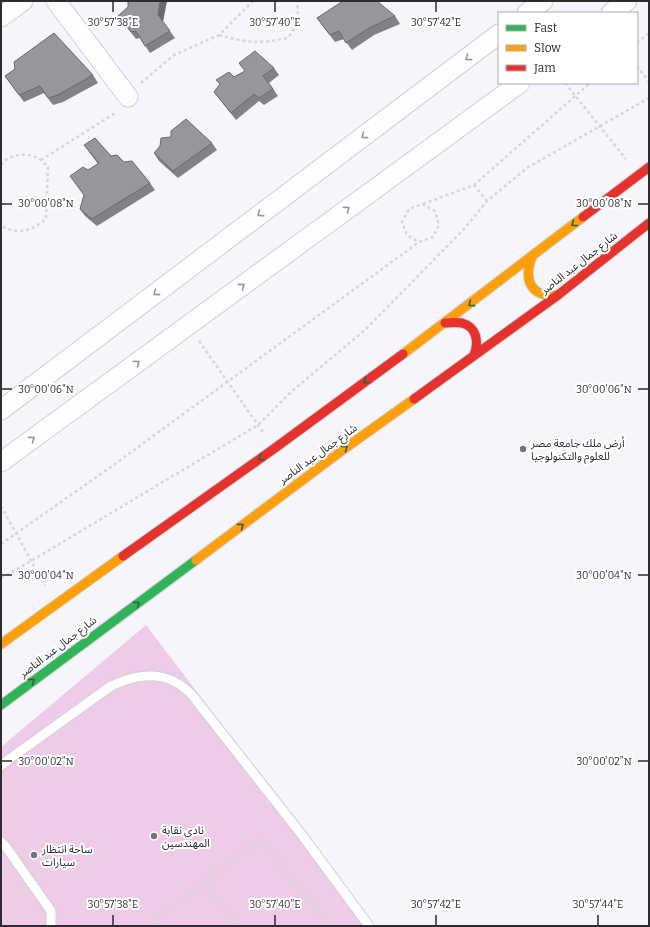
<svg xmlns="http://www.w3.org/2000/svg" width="650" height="927" font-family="Bitter,'Noto Sans Arabic',serif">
	<rect width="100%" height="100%" fill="#f5f5fb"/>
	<polygon fill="#eecce7" points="146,625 375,926 1,926 1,747"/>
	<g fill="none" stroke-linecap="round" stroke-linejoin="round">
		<defs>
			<g id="lane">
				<path d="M1 765 111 686C140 672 168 670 192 695L302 835 369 926"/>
				<polyline points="1,842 6,847 51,911 51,926"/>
			</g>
			<g id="street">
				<polyline points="56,1 128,97"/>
				<polyline points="527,13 543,1"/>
				<polyline points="611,13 627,1"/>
				<polyline points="1,17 23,1"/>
				<polyline points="1,410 499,34"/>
				<polyline points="1,462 520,83"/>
			</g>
			<polyline id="fast" points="1,705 196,560"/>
			<g id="slow">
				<path d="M532 257C523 280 531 298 558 295"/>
				<polyline points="403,354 583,217"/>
				<polyline points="196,560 344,449 414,399"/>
				<polyline points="1,644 123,556"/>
			</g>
			<g id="jam">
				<polyline points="583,217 649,167"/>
				<path d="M445 323C450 323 456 322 462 323 477 327 479 342 474 355"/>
				<polyline points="414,399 558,295 649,223"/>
				<polyline points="123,556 275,448 403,354"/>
			</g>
		</defs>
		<use href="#lane" stroke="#d1d1d5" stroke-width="11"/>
		<use href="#street" stroke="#d1d1d5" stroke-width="21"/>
		<use href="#fast" stroke="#d1d1d5" stroke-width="11"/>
		<use href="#slow" stroke="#d1d1d5" stroke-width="11"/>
		<use href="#jam" stroke="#d1d1d5" stroke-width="11"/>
		<g stroke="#d6d6d7" stroke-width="2.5" stroke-dasharray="3 3" stroke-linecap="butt">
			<path d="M219 35C248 43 259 44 288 38 297 25 299 17 297 1"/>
			<polyline points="637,43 649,33"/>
			<polyline points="637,66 649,82"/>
			<polyline points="141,83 174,55 219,35 253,1"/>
			<polyline points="565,83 626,159"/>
			<polyline points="41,160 117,112"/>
			<path d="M1 165C9 153 30 152 41 160 44 162 46 165 48 167L46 219C31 231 19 235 1 226"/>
			<polyline points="474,185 487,201"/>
			<polyline points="423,204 474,185 590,83"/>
			<polyline points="199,341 263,432"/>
			<polyline points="1,506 45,586"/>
			<polyline points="1,544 108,469 419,242 433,237 439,225 435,211 422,204 409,209 402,222 407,235 419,242"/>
			<polyline points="1,578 31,561 258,425 292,391 365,330 465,228 487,201 527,168 649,98"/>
			<polyline points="203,882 239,926"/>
			<polyline points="157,926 153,921 260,838 330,926"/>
		</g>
		<use href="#lane" stroke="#fefefe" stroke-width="9"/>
		<use href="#street" stroke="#fefefe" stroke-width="19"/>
		<use href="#fast" stroke="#30b455" stroke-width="9"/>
		<use href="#slow" stroke="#ff9f0a" stroke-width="9"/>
		<use href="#jam" stroke="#e5322d" stroke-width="9"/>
	</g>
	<g fill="#818285">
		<polygon points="118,16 163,22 175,38 150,53 140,38 136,39"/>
		<polygon points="395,16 400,24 374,35 352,50 344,39 335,42 317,18"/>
		<polygon points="274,68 279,75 269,83 278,96 264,105 259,101 236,120 214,92 220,84 216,80 234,77 245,71"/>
		<polygon points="15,69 93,75 98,83 63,102 53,105 44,93 24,102 5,76"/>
		<polygon points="212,143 217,150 178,178 159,161 154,153"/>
		<polygon points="84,145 111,156 124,162 150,183 155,190 97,226 85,216 80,209 84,196 88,170 98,164"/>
	</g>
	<polygon fill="#696a6c" points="160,1 167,1 163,22 158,15"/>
	<g fill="#96979b" stroke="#696a6c">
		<polygon points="128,1 160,1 158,15 170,31 145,46 136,31 131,32 118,16 128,7"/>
		<polygon points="343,1 377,1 395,16 369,28 346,43 339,31 330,35 317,18"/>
		<polygon points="54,33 93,75 58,95 48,98 40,86 19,95 5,76 15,69 14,62"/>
		<polygon points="255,51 274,68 263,76 273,89 259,98 254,94 231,113 214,92 220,84 216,80 229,72 234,77 245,71 239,63"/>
		<polygon points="186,119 212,143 173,171 154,153 160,146 161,138 171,137 171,131"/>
		<polygon points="95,138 111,156 117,155 124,162 132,161 150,183 92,219 80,209 84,195 70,176 83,167 88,170 99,163 84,145"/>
	</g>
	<defs><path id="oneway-chevron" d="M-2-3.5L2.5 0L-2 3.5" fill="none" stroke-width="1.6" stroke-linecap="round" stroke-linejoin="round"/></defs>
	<g stroke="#969698">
		<use href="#oneway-chevron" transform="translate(468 58) rotate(143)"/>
		<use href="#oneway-chevron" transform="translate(364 136) rotate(143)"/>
		<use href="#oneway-chevron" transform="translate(347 209) rotate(-36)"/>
		<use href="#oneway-chevron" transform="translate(260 214) rotate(143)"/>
		<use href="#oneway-chevron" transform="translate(242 286) rotate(-36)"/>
		<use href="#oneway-chevron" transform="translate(156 293) rotate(143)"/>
		<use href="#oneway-chevron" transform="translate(137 363) rotate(-36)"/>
		<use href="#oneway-chevron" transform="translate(32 439) rotate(-36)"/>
	</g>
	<g stroke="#2e633f">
		<use href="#oneway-chevron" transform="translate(574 224) rotate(142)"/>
		<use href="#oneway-chevron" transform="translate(471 304) rotate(143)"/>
		<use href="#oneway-chevron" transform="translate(366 381) rotate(143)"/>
		<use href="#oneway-chevron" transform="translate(345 448) rotate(-36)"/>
		<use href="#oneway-chevron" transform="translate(261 458) rotate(145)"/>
		<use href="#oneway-chevron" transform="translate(241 526) rotate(-37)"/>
		<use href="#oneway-chevron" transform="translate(137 604) rotate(-37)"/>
		<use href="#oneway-chevron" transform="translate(32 681) rotate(-37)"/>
	</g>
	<path fill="none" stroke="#2d2d31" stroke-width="1.5" d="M113 2V12M275 2V12M436 2V12M2 204H12M638 204H648M2 389H12M638 389H648M2 575H12M638 575H648M2 761H12M638 761H648M113 915V925M275 915V925M436 915V925M598 915V925"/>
	<g fill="#737378" stroke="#fff" stroke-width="1.5">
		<circle cx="523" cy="449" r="4"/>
		<circle cx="154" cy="836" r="4"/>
		<circle cx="34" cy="855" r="4"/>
	</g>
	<g text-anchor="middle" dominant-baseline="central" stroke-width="4" stroke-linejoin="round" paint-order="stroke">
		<g font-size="11" fill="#2d2d31" stroke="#fff">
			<text transform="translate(579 263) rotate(-38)">شارع جمال عبد الناصر</text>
			<text transform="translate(318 454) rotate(-36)">شارع جمال عبد الناصر</text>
			<text transform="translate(58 647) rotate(-37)">شارع جمال عبد الناصر</text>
		</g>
		<g font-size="11" fill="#2d2d31" stroke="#fff" text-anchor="start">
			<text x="531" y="443">أرض ملك جامعة مصر<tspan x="531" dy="13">للعلوم والتكنولوجيا</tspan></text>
			<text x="162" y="830">نادى نقابة<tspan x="162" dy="13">المهندسين</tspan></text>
			<text x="42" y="849">ساحة انتظار<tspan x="42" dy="13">سيارات</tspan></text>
		</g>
	</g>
	<g font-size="10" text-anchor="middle" fill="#2d2d31" stroke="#fff" stroke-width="4" stroke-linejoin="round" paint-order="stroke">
		<text x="113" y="26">30°57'38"E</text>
		<text x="275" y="26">30°57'40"E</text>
		<text x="436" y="26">30°57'42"E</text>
		<text x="46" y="207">30°00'08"N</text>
		<text x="604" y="207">30°00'08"N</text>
		<text x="46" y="393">30°00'06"N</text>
		<text x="604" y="393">30°00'06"N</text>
		<text x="46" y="579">30°00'04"N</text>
		<text x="604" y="579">30°00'04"N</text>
		<text x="46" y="765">30°00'02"N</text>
		<text x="604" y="765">30°00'02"N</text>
		<text x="113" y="908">30°57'38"E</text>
		<text x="275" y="908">30°57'40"E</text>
		<text x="436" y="908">30°57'42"E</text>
		<text x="598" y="908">30°57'44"E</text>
	</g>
	<rect width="650" height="927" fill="none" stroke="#2d2d31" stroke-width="4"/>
	<rect x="498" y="12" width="140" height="72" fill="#ffffff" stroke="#ababad"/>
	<rect x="506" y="25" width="20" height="6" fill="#30b455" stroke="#ababad"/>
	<text x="534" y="32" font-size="12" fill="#2d2d31">Fast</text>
	<rect x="506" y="45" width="20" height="6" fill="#ff9f0a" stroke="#ababad"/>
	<text x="534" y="52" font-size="12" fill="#2d2d31">Slow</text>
	<rect x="506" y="65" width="20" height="6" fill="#e5322d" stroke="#ababad"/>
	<text x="534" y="72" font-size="12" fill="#2d2d31">Jam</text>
</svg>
